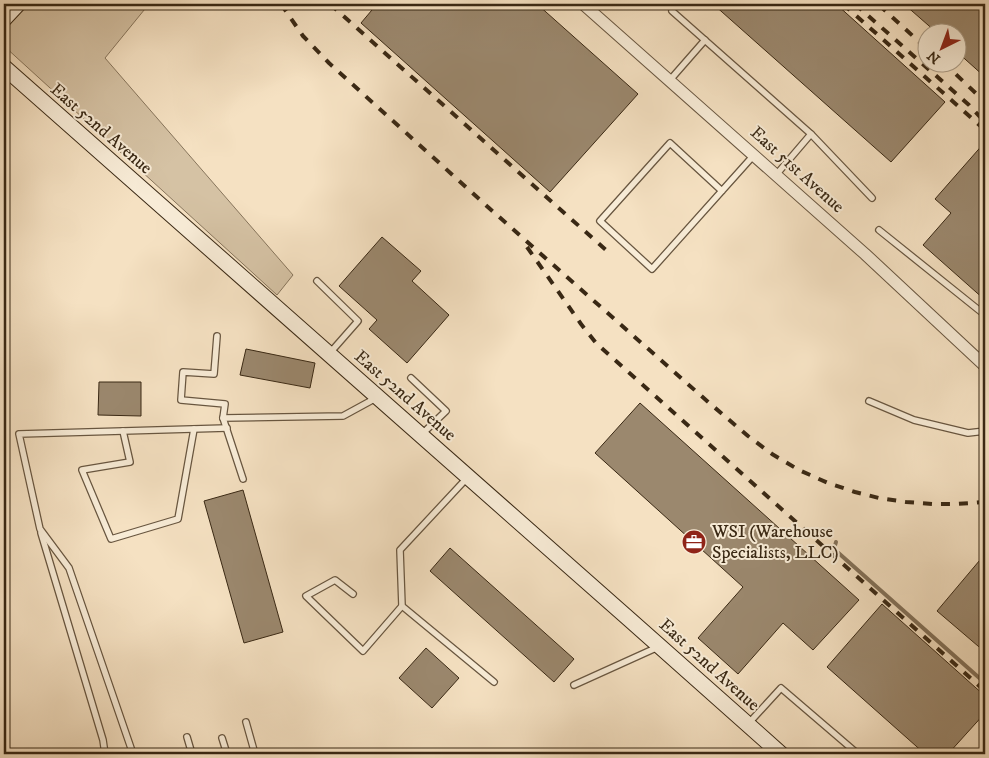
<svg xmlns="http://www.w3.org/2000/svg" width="989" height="758" font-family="'IM FELL DW Pica',serif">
	<rect width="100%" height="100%" fill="#f5e1c2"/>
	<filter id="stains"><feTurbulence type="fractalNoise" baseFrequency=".004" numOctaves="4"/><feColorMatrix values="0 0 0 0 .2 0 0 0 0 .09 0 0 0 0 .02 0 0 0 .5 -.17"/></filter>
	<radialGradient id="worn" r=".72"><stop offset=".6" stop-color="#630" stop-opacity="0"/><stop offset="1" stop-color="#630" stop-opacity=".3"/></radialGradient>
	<polygon fill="#d5c2a4" stroke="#87755c" points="4,4 149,4 105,58 293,275 277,295 4,46"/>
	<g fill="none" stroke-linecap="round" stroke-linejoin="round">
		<polyline stroke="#837159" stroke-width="4" points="836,542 834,549 985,683"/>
	</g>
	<g fill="#9b886e" stroke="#392814">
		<polygon points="377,4 537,4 638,94 550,192 361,23"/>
		<polygon points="713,4 836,4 945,102 891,162"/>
		<polygon points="904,4 985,4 985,77 956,51 956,32 936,32"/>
		<polygon points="985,142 985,300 923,245 951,213 935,199"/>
		<polygon points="382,237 421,271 412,281 449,315 407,363 369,329 377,320 339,286"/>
		<polygon points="246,349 315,363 310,388 240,375"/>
		<polygon points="99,382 141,382 141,416 98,415"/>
		<polygon points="640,403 859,600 813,650 783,623 738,674 698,638 743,587 595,453"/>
		<polygon points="243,490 283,632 244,643 204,501"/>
		<polygon points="450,548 574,659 554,682 430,571"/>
		<polygon points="985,554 985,652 937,611"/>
		<polygon points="882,604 985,696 985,713 948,754 925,754 827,667"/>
		<polygon points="426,648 459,678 432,708 399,678"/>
	</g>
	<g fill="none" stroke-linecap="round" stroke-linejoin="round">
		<defs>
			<g id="lane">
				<polyline points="672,11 811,134 872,198"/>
				<polyline points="670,80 705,40"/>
				<polyline points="776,175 811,134"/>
				<polyline points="722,191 670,143 600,221 652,269 754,155"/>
				<polyline points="879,230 985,315"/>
				<polyline points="317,281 358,321 329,354"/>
				<polyline points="217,336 214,374 183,372 181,400 225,404 223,418"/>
				<polyline points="411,378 446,411 421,435"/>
				<polyline points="869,401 914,420 968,433 985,431"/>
				<polyline points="123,431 130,462 82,470 111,539 178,519 194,429"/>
				<polyline points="467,478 400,550 402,606 494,682"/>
				<polyline points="243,479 223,418 343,416 376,398"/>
				<polyline points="41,533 103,740 105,754"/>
				<polyline points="353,594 335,580 306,596 363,651 402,606"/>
				<polyline points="574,685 658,647"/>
				<polyline points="246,722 255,754"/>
				<polyline points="748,724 781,688 858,754"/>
				<polyline points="187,737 192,754"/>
				<polyline points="222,738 227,754"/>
				<polyline points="133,754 69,568 40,529 19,434 227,428"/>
			</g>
			<polyline id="street" points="583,4 865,254 985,366"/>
			<g id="secondary">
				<polyline points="4,19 18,4"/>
				<polyline points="4,67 629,619 781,754"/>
			</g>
		</defs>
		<use href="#lane" stroke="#685640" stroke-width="8"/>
		<use href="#street" stroke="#685640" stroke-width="13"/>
		<use href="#secondary" stroke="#392814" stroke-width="17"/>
		<use href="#lane" stroke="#f8ecd7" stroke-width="5.5"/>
		<use href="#street" stroke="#f8ecd7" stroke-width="11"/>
		<use href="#secondary" stroke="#f8ecd7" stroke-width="15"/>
		<g stroke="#392814" stroke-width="4" stroke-dasharray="9 9" stroke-linecap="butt">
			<polyline points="281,4 303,36 329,63 489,208 707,401 748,436 772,454 799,470 828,483 855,492 879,498 906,502 933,504 957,504 985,502"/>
			<polyline points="330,4 607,251"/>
			<polyline points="843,4 985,130"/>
			<polyline points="855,4 969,105 981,118"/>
			<polyline points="879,5 926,48"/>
			<polyline points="943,62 985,102"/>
			<polyline points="527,247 581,324 596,343 985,691"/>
		</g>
	</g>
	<defs>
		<symbol id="office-disc" viewBox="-11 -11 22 22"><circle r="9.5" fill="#8f2418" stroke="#f8ecd7"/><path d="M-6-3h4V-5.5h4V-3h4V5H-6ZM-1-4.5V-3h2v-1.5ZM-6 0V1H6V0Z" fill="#fff"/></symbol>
	</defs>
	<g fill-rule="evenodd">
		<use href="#office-disc" x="680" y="528" width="28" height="28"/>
	</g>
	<g text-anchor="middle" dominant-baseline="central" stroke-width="4" stroke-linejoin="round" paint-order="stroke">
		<g font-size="18" fill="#392814" stroke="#f8ecd7">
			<text transform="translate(101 129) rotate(41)">East 52nd Avenue</text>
			<text transform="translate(797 170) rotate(42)">East 51st Avenue</text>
			<text transform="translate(405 396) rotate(41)">East 52nd Avenue</text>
			<text transform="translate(709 665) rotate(42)">East 52nd Avenue</text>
		</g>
		<g font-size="18" fill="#392814" stroke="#f8ecd7" text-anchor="start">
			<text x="712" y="532">WSI (Warehouse<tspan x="712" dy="21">Specialists, LLC)</tspan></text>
		</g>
	</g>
	<rect width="989" height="758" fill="none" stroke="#f5e1c2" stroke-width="20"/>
	<rect x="5" y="5" width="979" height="748" fill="none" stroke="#392814" stroke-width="2.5"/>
	<rect x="10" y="10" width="969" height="738" fill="none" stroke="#392814"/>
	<g transform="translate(942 48) rotate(222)"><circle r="24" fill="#f8ecd7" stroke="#ac9e89"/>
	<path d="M0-4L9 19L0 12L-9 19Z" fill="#8f2418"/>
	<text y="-8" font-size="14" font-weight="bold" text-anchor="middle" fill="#392814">N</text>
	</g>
	<rect width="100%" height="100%" filter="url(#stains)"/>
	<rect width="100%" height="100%" fill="url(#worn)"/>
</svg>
